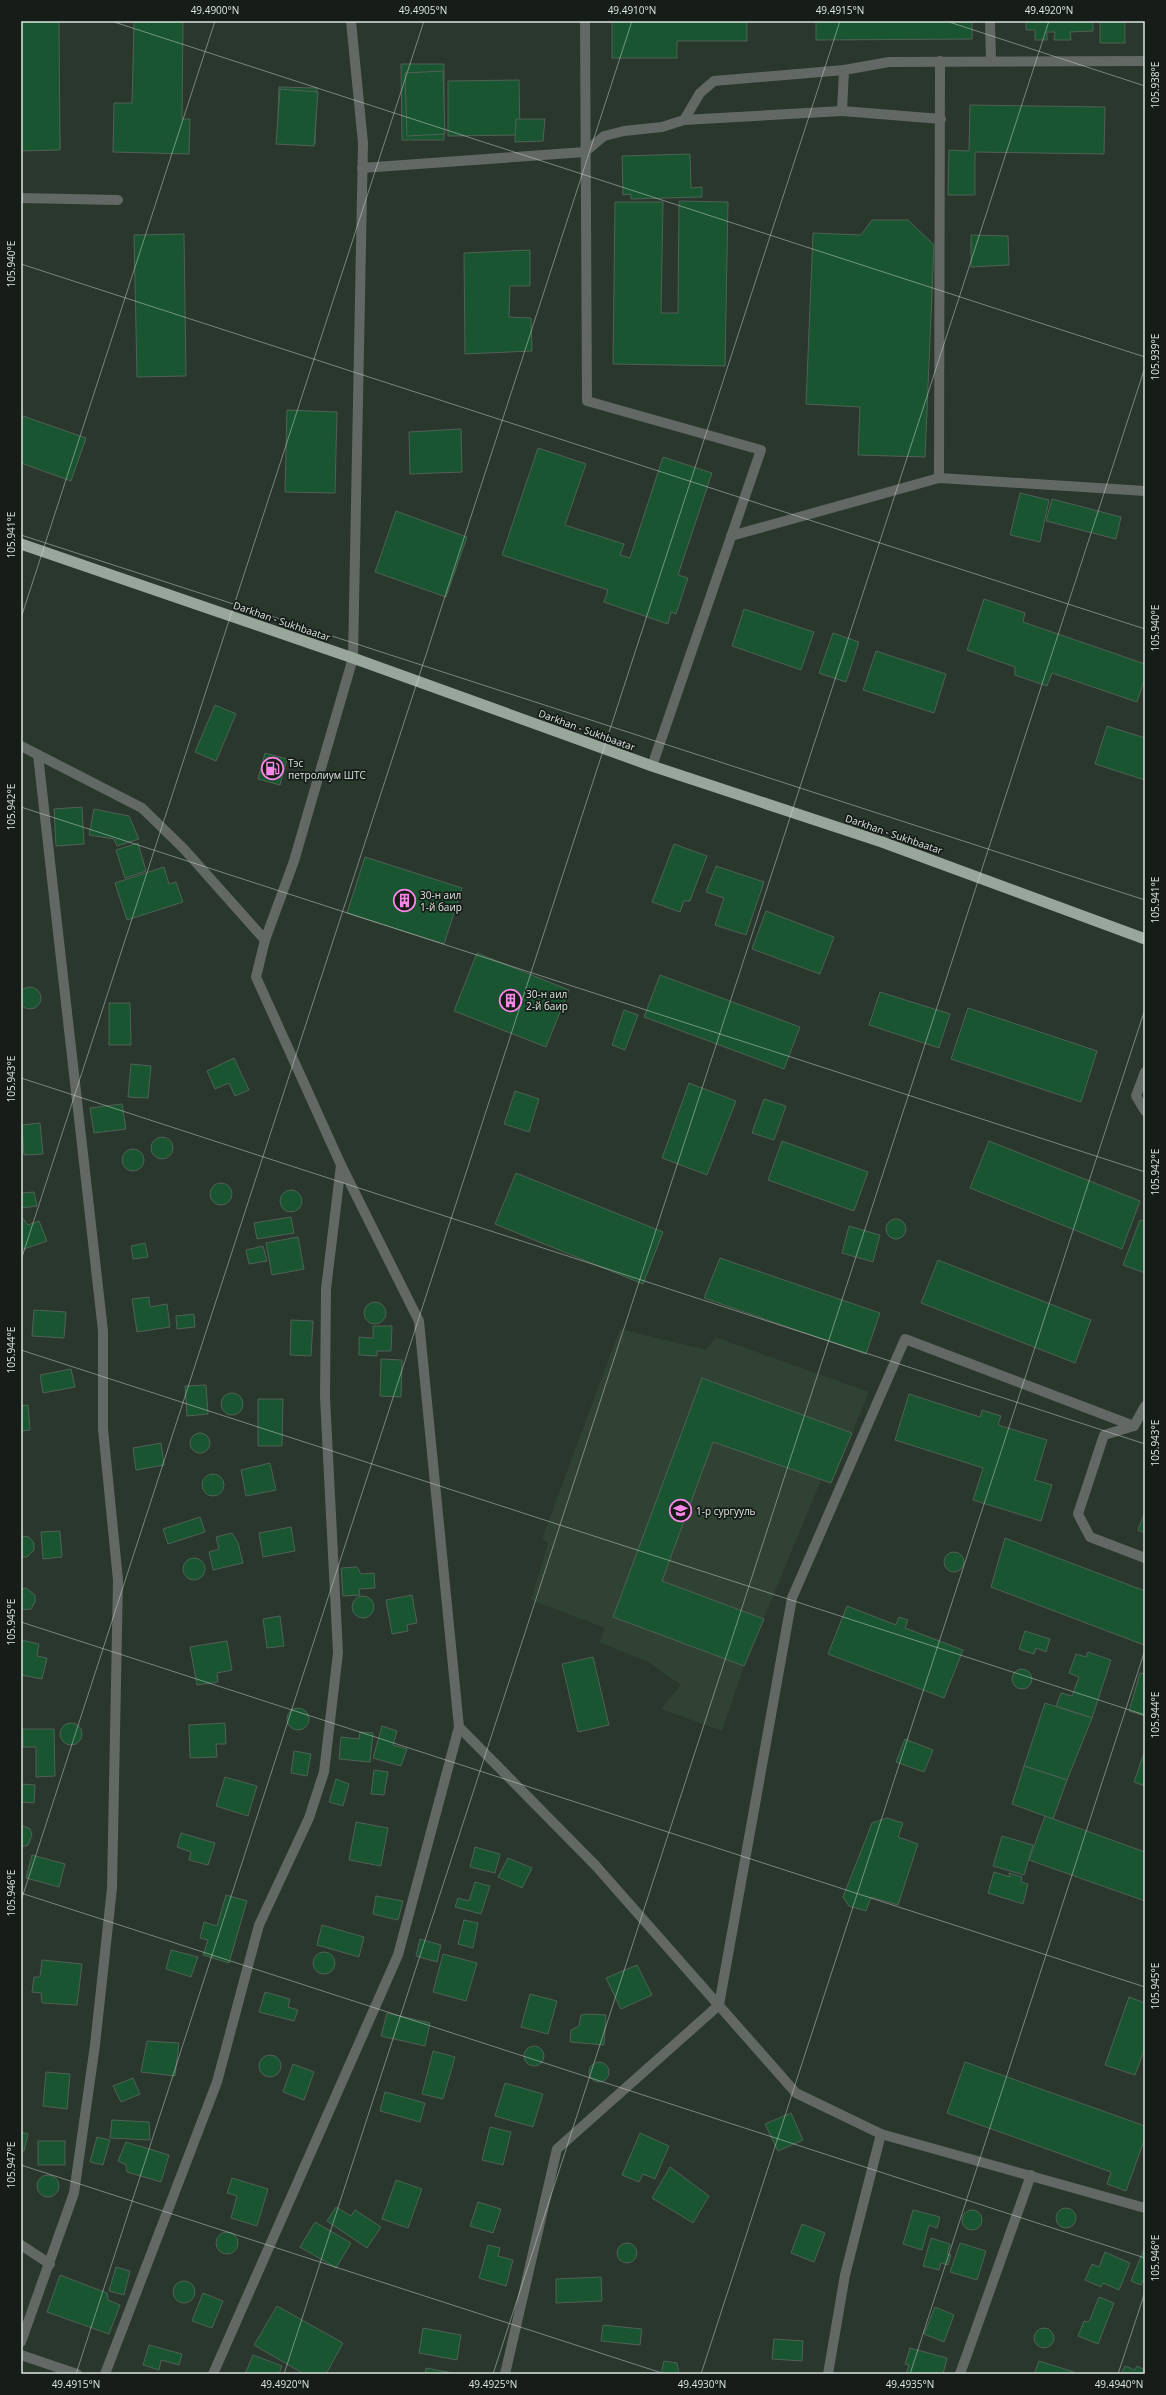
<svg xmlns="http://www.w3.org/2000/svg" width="1166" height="2395" font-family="'Open Sans',sans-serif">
	<rect width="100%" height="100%" fill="#29372d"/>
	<polygon fill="#2f4234" points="620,1329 706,1350 715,1337 869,1392 831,1483 821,1480 744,1666 722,1731 661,1709 681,1685 648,1662 599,1642 605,1628 531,1600 548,1543 542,1539"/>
	<g fill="#1a5531" stroke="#516055">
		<polygon points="21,21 57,21 60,148 21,149"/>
		<polygon points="21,21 59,21 60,150 21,151"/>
		<polygon points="134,21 183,21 182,119 190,119 189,154 113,152 114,103 132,103"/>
		<polygon points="612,21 747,21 747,41 677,41 677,58 612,58"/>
		<polygon points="816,21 972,21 972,39 816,40"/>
		<polygon points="1026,21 1093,21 1093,31 1070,32 1071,40 1054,40 1055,32 1047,32 1047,40 1035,40 1035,30 1026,30"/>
		<rect x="1100" y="21" width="25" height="22"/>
		<polygon points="401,64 444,64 444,140 402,140"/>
		<polygon points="443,71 445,134 407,136 405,73"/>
		<polygon points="519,80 520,135 448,136 448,81"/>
		<polygon points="279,87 317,88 315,144 277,142"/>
		<polygon points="280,89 318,92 314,146 276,144"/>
		<polygon points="970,105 1105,107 1104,154 975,152 975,195 948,195 949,150 969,151"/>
		<polygon points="516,119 545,119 543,141 515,142"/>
		<polygon points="690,154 691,188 702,187 702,197 631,199 631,194 623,195 622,156"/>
		<polygon points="679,201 728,202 725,366 613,364 615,202 663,202 661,313 678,313"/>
		<polygon points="872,220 908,220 934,245 925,457 858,455 860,407 806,404 813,233 861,235"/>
		<polygon points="184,234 186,376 137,377 134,235"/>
		<polygon points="971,235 1008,236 1009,265 971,267"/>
		<polygon points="530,250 530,286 510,286 509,317 531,318 532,351 465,354 464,253"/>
		<polygon points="287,410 337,412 335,493 285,492"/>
		<polygon points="23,416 86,438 71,481 21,463 21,422"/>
		<polygon points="461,429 462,472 410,474 409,432"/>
		<polygon points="538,448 586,464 565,525 624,544 620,555 630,558 663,457 712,473 678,575 688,578 676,614 671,612 668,624 604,602 608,590 502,555"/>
		<polygon points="1020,493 1049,500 1040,542 1010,535"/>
		<polygon points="1052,499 1121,517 1116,539 1046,521"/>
		<polygon points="396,511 467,537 446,597 375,572"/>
		<polygon points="984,599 1025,613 1023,622 1145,664 1145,678 1137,702 1052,673 1047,686 1015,675 1015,667 967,650"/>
		<polygon points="744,609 814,632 801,670 732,646"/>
		<polygon points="833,633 859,642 846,682 819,673"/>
		<polygon points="876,651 946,674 934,713 863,690"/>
		<polygon points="215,705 236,714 216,761 195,752"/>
		<polygon points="1107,726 1145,738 1145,780 1095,764"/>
		<polygon points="265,753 287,759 280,785 258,779"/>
		<polygon points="82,807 84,844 56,846 54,809"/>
		<polygon points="94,809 129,816 139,839 117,846 114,839 89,835"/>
		<polygon points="138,843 146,871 125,878 116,850"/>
		<polygon points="674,844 707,856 690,901 684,901 680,912 652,902"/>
		<polygon points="365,857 462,888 444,944 347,913"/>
		<polygon points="716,866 764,882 746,935 715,925 724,898 706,892"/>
		<polygon points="164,867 169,884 176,882 183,902 127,920 115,883"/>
		<polygon points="766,911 834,937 820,974 752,949"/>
		<polygon points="477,953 569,990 546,1047 454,1011"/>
		<polygon points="660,975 800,1027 784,1069 644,1017"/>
		<circle cx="30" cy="998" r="11"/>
		<polygon points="880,992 950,1014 939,1048 869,1025"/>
		<polygon points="109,1003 130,1003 131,1045 109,1045"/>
		<polygon points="968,1008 1097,1051 1081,1102 951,1059"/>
		<polygon points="624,1010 638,1015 625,1050 612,1045"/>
		<polygon points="234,1058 249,1090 235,1096 229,1083 215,1089 207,1071"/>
		<polygon points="131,1064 151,1066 148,1098 128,1097"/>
		<polygon points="689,1083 736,1101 707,1175 662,1158"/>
		<polygon points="515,1091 539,1099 529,1132 504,1124"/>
		<polygon points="764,1099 786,1106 774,1140 752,1133"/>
		<polygon points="122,1104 126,1129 94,1133 90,1108"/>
		<polygon points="40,1123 43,1154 24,1155 22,1125"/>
		<circle cx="162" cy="1148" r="11"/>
		<polygon points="782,1141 868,1172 854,1211 768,1180"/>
		<polygon points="989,1141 1140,1201 1122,1249 970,1188"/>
		<circle cx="133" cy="1160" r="11"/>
		<polygon points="516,1173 663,1232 643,1284 495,1224"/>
		<circle cx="221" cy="1194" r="11"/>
		<polygon points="21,1189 22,1193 34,1192 37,1206 21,1208"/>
		<circle cx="291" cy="1201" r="11"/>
		<polygon points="21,1216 28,1225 39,1221 47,1241 21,1250"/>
		<polygon points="291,1217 294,1233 257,1239 254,1223"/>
		<circle cx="896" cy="1229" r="10"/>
		<polygon points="1140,1220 1145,1221 1145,1273 1123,1265"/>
		<polygon points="849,1226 880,1235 873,1262 842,1253"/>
		<polygon points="298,1237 304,1269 272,1275 266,1243"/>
		<polygon points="145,1243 148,1257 133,1259 131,1246"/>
		<polygon points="263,1246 267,1261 249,1264 246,1250"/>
		<polygon points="720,1258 880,1313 866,1354 704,1298"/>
		<polygon points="938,1260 1091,1320 1075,1363 921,1303"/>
		<polygon points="149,1297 150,1307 167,1304 170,1327 137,1332 132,1299"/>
		<circle cx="375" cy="1313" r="11"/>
		<polygon points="34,1310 66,1312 64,1338 32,1336"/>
		<polygon points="194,1314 195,1327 177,1329 176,1316"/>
		<polygon points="291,1320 313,1321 311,1356 290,1355"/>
		<polygon points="373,1326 392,1326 391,1351 377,1351 377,1356 359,1355 359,1337 373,1338"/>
		<polygon points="381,1359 402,1360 401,1397 380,1396"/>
		<polygon points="71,1369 75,1387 43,1393 40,1375"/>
		<polygon points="702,1378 852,1433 831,1483 713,1442 662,1581 764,1619 744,1666 613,1617"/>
		<polygon points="206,1385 208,1414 187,1416 185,1386"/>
		<circle cx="232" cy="1404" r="11"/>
		<polygon points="909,1394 980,1417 982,1410 1001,1416 998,1425 1047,1440 1035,1480 1052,1485 1041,1521 973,1500 983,1468 895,1440"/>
		<polygon points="258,1399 283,1399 282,1446 258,1446"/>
		<polygon points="28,1405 30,1430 21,1431 21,1406"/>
		<circle cx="200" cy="1443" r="10"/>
		<polygon points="161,1443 164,1465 136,1470 133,1448"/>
		<polygon points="270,1463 276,1490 246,1496 241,1470"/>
		<circle cx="213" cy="1485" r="11"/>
		<polygon points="1145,1512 1145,1533 1138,1530"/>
		<polygon points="200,1517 205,1532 168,1544 163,1529"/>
		<polygon points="291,1527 295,1551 263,1557 259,1533"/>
		<polygon points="60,1531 62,1557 43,1559 41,1532"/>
		<polygon points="232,1533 238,1543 243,1563 213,1570 209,1552 219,1549 216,1537"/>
		<polygon points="21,1536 29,1537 34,1543 34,1550 27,1557 21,1557"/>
		<polygon points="1005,1538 1145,1591 1144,1645 991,1587"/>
		<circle cx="954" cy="1562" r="10"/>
		<circle cx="194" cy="1569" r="11"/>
		<polygon points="357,1567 361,1574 374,1573 375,1588 359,1589 360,1595 343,1596 341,1568"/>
		<polygon points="26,1588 35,1595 35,1602 31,1609 21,1610 21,1589"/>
		<polygon points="412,1595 417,1623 407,1625 408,1631 392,1634 386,1600"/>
		<circle cx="363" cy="1607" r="11"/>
		<polygon points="847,1606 896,1625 899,1617 908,1620 905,1628 963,1650 944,1698 828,1654"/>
		<polygon points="280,1616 284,1646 267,1648 263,1619"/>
		<polygon points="1025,1631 1050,1639 1046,1652 1036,1648 1034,1654 1019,1649"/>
		<polygon points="22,1640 39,1644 37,1656 47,1658 42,1679 21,1675"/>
		<polygon points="227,1641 232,1670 217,1673 218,1682 197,1685 190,1647"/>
		<polygon points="1088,1652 1111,1660 1092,1718 1056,1706 1061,1693 1072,1696 1079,1677 1069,1673 1076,1654 1086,1657"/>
		<polygon points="593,1657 609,1725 578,1732 562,1664"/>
		<circle cx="1022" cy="1679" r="10"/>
		<polygon points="1140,1673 1145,1674 1145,1716 1129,1711"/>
		<polygon points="1045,1703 1092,1718 1067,1780 1024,1766"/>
		<circle cx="298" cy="1719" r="11"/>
		<circle cx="71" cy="1734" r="11"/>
		<polygon points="225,1723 226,1744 216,1744 217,1757 190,1758 189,1725"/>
		<polygon points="382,1726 397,1731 393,1745 407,1749 401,1766 373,1758"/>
		<polygon points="23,1729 54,1729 55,1776 36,1777 36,1747 23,1747"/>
		<polygon points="360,1732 373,1733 370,1762 339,1759 341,1737 359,1739"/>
		<polygon points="905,1739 933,1750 924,1772 896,1762"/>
		<polygon points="1145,1750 1145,1786 1134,1782"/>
		<polygon points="294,1751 311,1754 307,1776 291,1773"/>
		<polygon points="1024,1766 1067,1780 1053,1819 1012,1804"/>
		<polygon points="374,1770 388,1772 384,1795 371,1794"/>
		<polygon points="225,1777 257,1786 248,1816 216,1806"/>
		<polygon points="336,1779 349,1784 343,1806 329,1802"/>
		<polygon points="21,1784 35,1785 34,1803 21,1802"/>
		<polygon points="1045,1816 1145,1852 1145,1901 1029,1860"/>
		<polygon points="887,1818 903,1823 898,1837 918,1844 898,1905 871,1897 866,1911 849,1906 843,1897 872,1823"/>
		<polygon points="356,1822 388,1828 381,1866 349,1860"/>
		<polygon points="21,1825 30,1829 32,1835 28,1845 21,1847"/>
		<polygon points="181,1833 215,1843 208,1865 189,1860 191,1852 177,1847"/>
		<polygon points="1002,1836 1033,1845 1024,1875 993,1866"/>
		<polygon points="475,1847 500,1854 495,1873 470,1867"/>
		<polygon points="32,1855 65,1864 59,1887 26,1878"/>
		<polygon points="508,1858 532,1868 522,1888 498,1877"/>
		<polygon points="994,1872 1010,1877 1009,1873 1022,1877 1021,1882 1028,1884 1023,1904 988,1893"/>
		<polygon points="475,1882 490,1886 481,1914 455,1907 458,1898 469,1901"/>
		<polygon points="226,1895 247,1901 229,1963 203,1955 208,1940 200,1938 204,1922 217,1926"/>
		<polygon points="376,1896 403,1901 398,1920 373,1914"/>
		<polygon points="464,1920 478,1923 473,1948 458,1944"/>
		<polygon points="322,1925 364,1937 359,1957 317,1945"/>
		<polygon points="420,1939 441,1945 437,1962 416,1956"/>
		<polygon points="171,1950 198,1957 191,1977 166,1969"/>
		<circle cx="324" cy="1963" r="11"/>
		<polygon points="443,1954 477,1963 466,2001 433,1992"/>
		<polygon points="42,1960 82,1964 77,2005 42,2003 41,1993 32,1992 34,1977 40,1977"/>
		<polygon points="637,1965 652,1995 621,2009 606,1978"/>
		<polygon points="265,1992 290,1999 288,2007 298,2010 294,2021 259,2012"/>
		<polygon points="530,1994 557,2001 548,2034 521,2027"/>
		<polygon points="1129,1997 1145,2003 1145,2048 1135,2075 1105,2065"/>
		<polygon points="387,2013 430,2023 425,2046 381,2036"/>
		<polygon points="588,2014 606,2015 604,2045 570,2042 571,2030 579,2026 581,2015"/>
		<polygon points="147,2041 179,2043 175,2076 141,2072"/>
		<circle cx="534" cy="2056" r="10"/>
		<polygon points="433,2051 455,2057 443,2099 422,2094"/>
		<circle cx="270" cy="2066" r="11"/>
		<circle cx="599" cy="2072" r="10"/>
		<polygon points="965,2062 1145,2126 1145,2138 1126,2191 1107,2184 1111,2172 947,2113"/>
		<polygon points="293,2064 314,2072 304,2100 283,2092"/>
		<polygon points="46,2072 70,2074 67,2109 43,2106"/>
		<polygon points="133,2078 140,2094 121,2102 113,2086"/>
		<polygon points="505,2083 543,2094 533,2127 495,2116"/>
		<polygon points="385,2092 425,2103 420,2122 380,2111"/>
		<polygon points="791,2113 803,2140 778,2151 765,2124"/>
		<polygon points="112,2120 149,2122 150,2140 110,2138"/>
		<polygon points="490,2127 511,2132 503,2165 482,2160"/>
		<polygon points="21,2132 28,2134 24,2151 21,2150"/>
		<polygon points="640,2133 669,2146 655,2179 643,2174 639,2182 622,2175"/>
		<polygon points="97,2137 110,2140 103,2165 90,2162"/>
		<rect x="38" y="2141" width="27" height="24"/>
		<polygon points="126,2142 169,2155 161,2182 127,2172 126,2165 118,2161"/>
		<polygon points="670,2167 709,2196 693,2223 652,2198"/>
		<circle cx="48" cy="2186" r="11"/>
		<polygon points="232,2178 268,2189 257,2226 231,2218 237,2196 227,2193"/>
		<polygon points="396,2180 422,2189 408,2228 382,2219"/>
		<polygon points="478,2202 501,2209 493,2233 470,2226"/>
		<polygon points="336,2207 351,2216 355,2210 381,2227 367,2248 327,2221"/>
		<circle cx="1066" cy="2218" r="10"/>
		<circle cx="972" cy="2220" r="10"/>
		<polygon points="913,2210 940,2217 937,2228 929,2225 922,2250 903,2244"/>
		<polygon points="315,2222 351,2243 336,2268 300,2247"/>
		<polygon points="802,2224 825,2233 814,2262 791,2253"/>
		<circle cx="227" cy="2243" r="11"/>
		<polygon points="931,2238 950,2244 947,2254 951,2255 948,2265 941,2263 939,2270 923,2266"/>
		<circle cx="627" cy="2253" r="10"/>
		<polygon points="960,2243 986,2251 977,2280 950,2272"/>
		<polygon points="488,2245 500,2248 498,2256 513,2260 506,2286 479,2278"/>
		<polygon points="1144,2249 1145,2281 1143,2280 1141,2285 1131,2281"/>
		<polygon points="1105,2252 1130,2263 1119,2290 1103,2283 1101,2287 1085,2280 1092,2264 1099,2267"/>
		<polygon points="116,2267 130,2271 124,2295 109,2291"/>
		<polygon points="60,2275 107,2293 108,2300 120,2305 109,2334 47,2312"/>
		<polygon points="601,2277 602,2301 556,2303 556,2279"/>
		<circle cx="184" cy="2292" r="11"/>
		<polygon points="203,2293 223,2301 212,2328 192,2321"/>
		<polygon points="1099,2297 1114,2303 1098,2344 1078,2336 1084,2321 1089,2322"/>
		<polygon points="277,2306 343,2343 326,2374 304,2374 254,2345"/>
		<polygon points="935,2307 954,2315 944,2342 924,2334"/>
		<polygon points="603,2325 642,2329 640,2345 601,2341"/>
		<circle cx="1044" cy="2338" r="10"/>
		<polygon points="423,2328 461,2335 457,2360 419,2353"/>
		<polygon points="774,2339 803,2341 802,2361 772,2359"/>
		<polygon points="149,2345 182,2354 179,2365 161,2360 159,2370 143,2365"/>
		<polygon points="910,2348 947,2358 943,2374 906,2374 909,2365 905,2364"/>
		<polygon points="253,2355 282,2366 279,2374 245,2374"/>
		<polygon points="664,2361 677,2363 679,2374 661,2374"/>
		<polygon points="1039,2361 1074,2372 1073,2374 1034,2374"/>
		<polygon points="1125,2366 1135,2370 1137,2366 1145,2370 1145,2374 1121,2374"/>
		<polygon points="426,2368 458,2374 425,2374"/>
	</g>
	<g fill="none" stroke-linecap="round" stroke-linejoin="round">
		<g stroke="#626863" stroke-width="10">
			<polyline points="585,21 587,401 761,450 652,766"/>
			<polyline points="990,21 991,61"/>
			<polyline points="844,70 842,111 941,119"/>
			<polyline points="684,120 842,111"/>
			<polyline points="362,168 585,152 604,136 624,131 662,127 684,120 700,93 714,81 844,70 889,62 1145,61"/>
			<polyline points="21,198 118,200"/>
			<polyline points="939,478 940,61"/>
			<polyline points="731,536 939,478 1145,491"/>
			<polyline points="21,746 142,808 184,849 265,940 256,977 341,1165 419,1321 459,1727 596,1866 796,2093 881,2134 1145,2208"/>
			<polyline points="265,940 294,861 353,658 363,143 351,21"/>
			<polyline points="1145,1072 1136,1096 1145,1111"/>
			<polyline points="1145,1406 1134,1426 1104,1435 1078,1514 1090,1537 1145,1558"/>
			<polyline points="21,2245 50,2264"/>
			<polyline points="21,2342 74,2193 95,2045 112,1888 118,1580 103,1429 103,1331 38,755"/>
			<polyline points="105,2374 217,2082 259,1925 309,1818 324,1772 338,1653 325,1397 326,1289 341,1165"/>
			<polyline points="213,2374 398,1955 459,1727"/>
			<polyline points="505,2374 557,2149 719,2005 792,1598 905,1339 1134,1426"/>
			<polyline points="828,2374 845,2275 881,2134"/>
			<polyline points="960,2374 1031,2175"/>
		</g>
		<polyline stroke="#626863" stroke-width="10" points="21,2355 77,2374"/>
		<polyline stroke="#98a69b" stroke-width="11" points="21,544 353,658 652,766 882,842 1145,939"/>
	</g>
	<path fill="none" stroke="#dde6e0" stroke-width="1" stroke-opacity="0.45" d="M111 21 1145 357M946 21 1145 86M21 264 1145 629M21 535 1145 900M21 618 215 21M21 807 1145 1172M21 1078 1145 1444M21 1260 424 21M21 1350 1145 1715M21 1622 1145 1987M21 1893 1145 2258M21 1901 632 21M21 2165 665 2374M76 2374 840 21M284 2374 1049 21M493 2374 1145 367M701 2374 1145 1009M910 2374 1145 1650M1118 2374 1145 2292"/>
	<defs>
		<symbol id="fuel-ring" viewBox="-11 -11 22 22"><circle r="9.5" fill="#161d18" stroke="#fa87e7" stroke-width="1.5"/><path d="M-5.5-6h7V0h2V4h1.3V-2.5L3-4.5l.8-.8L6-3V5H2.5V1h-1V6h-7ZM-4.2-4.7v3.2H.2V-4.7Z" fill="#fa87e7"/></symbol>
		<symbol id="building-ring" viewBox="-11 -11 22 22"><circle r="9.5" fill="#161d18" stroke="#fa87e7" stroke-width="1.5"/><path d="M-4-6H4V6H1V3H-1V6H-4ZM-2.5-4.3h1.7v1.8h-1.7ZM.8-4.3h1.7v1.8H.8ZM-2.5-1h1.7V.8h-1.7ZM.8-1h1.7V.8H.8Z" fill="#fa87e7"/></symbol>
		<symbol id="school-ring" viewBox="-11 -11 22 22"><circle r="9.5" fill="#161d18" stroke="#fa87e7" stroke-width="1.5"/><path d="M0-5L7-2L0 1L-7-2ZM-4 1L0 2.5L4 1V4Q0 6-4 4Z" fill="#fa87e7"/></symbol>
	</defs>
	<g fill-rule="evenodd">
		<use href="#fuel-ring" x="260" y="756" width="25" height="25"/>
		<use href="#building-ring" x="392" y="888" width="25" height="25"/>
		<use href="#building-ring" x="498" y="988" width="25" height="25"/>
		<use href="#school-ring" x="668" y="1498" width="25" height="25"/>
	</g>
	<g text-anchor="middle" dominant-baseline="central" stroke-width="3.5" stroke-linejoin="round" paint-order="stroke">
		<g font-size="10" fill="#dde6e0" stroke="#161d18">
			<text transform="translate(282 621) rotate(19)">Darkhan - Sukhbaatar</text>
			<text transform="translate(587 730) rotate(20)">Darkhan - Sukhbaatar</text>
			<text transform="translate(894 834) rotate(19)">Darkhan - Sukhbaatar</text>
		</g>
		<g font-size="10" fill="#dde6e0" stroke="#161d18" text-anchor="start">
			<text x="288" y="763">Тэс<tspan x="288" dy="12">петролиум ШТС</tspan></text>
			<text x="420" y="895">30-н аил<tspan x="420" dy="12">1-й баир</tspan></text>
			<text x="526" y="994">30-н аил<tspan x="526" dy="12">2-й баир</tspan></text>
			<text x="696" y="1511">1-р сургууль</text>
		</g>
	</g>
	<rect width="1166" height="2395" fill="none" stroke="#161d18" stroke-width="44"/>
	<rect x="22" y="22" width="1122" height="2351" fill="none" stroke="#dde6e0" stroke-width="1.5"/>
	<g font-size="10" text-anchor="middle" fill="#dde6e0">
		<text x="215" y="14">49.4900°N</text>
		<text x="423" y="14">49.4905°N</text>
		<text x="632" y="14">49.4910°N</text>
		<text x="840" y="14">49.4915°N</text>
		<text x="1049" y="14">49.4920°N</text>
		<text transform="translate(1155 85) rotate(-90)" y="4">105.938°E</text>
		<text transform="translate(11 264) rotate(-90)" y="4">105.940°E</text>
		<text transform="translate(1155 357) rotate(-90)" y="4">105.939°E</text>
		<text transform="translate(11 535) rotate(-90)" y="4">105.941°E</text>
		<text transform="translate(1155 628) rotate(-90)" y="4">105.940°E</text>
		<text transform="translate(11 807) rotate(-90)" y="4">105.942°E</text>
		<text transform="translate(1155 900) rotate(-90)" y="4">105.941°E</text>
		<text transform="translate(11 1079) rotate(-90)" y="4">105.943°E</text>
		<text transform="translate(1155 1172) rotate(-90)" y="4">105.942°E</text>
		<text transform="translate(11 1350) rotate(-90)" y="4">105.944°E</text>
		<text transform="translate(1155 1443) rotate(-90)" y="4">105.943°E</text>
		<text transform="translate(11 1622) rotate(-90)" y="4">105.945°E</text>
		<text transform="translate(1155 1715) rotate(-90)" y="4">105.944°E</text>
		<text transform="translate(11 1893) rotate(-90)" y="4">105.946°E</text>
		<text transform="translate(1155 1986) rotate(-90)" y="4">105.945°E</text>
		<text transform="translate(11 2165) rotate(-90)" y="4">105.947°E</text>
		<text transform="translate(1155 2258) rotate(-90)" y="4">105.946°E</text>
		<text x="76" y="2388">49.4915°N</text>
		<text x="285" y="2388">49.4920°N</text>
		<text x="493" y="2388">49.4925°N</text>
		<text x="702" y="2388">49.4930°N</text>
		<text x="910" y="2388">49.4935°N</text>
		<text x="1119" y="2388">49.4940°N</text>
	</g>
</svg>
